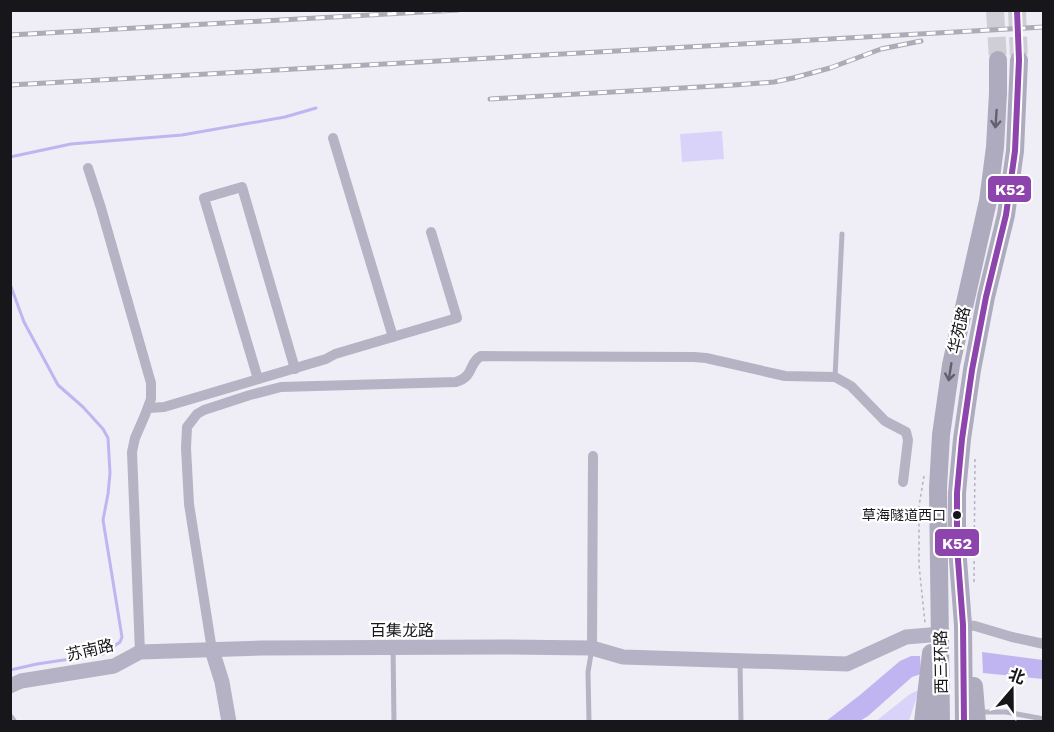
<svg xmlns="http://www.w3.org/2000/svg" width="1054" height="732" font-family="'Work Sans','Noto Sans SC',sans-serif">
	<rect width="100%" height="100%" fill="#efeef6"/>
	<g fill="#d9d3fa">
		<polygon points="722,131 724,159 682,162 680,134"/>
		<polygon points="919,690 909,721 875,722 910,694"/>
	</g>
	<g fill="#c0b5f0">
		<polygon points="982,652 1043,660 1043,679 983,673"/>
		<polygon points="911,656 920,656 921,674 912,677 868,716 860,721 825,722 860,695 900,661"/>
	</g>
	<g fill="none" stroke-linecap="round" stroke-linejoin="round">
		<g stroke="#c0b5f0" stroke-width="3">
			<polyline points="10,157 71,144 182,135 285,117 316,108"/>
			<polyline points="10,284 24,322 58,385 83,407 103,429 108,438 110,473 108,494 103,520 122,637 120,642 103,654 37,664 10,670"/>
		</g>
		<g stroke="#cfced5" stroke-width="18" stroke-dasharray="18 9" stroke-linecap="butt">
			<polyline points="995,10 998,60"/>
			<polyline points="1017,10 1019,60"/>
		</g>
		<g stroke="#b5b3bf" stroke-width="1.5" stroke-dasharray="3 3" stroke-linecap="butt">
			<polyline points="924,476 919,506 919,565 925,623"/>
			<polyline points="974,582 975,458"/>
		</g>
		<g stroke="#b6b3c5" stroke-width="5">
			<polyline points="835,377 842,234"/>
			<polyline points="393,648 394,722"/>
			<polyline points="740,662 741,722"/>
			<polyline points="980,712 1006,712 1044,719"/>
			<polyline points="589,722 588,672 592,648"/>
		</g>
		<g stroke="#b6b3c5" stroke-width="10">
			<polyline points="333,138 393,337"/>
			<polyline points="88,168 101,208 151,383 151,399 145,415 135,438 132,452 140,652"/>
			<polyline points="258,379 204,198 242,187 295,369"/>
			<polyline points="148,408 164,407 326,359 335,354 457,318 431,232"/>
			<polyline points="963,625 975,626 1012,637 1044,644"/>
			<polyline points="592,648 593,456"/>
			<path d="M212 650 189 504 186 448 187 427 197 414 204 410 250 395 281 387 456 382C475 376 468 363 481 356L694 357 706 358 785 376 835 377 851 386 885 421 906 432 908 440 903 482"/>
			<polyline points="10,719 12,722"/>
		</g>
		<g stroke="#b5b2c5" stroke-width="15">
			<polyline points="212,650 222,682 229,722"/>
			<polyline points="10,686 21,681 114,666 140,652 262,648 503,647 592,648 623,657 847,664 906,637 941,634"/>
		</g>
		<g stroke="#aeabbf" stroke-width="18">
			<polyline points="974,686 977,722"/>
			<polyline points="923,722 931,653"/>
			<polyline points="941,722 938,488 941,435 951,365 988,201 995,147 998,93 998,60"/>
			<polyline points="964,722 963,625 957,547 957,493 962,439 972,370 986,297 1006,215 1015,151 1019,60"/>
		</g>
		<defs>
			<g id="rail">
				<polyline points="10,35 458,10"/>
				<polyline points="10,85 1044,27"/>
				<polyline points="490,99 734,85 774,82 793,78 830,68 881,49 921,41"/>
			</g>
		</defs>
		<use href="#rail" stroke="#adabb6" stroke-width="5"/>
		<use href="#rail" stroke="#fff" stroke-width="3" stroke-dasharray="9" stroke-linecap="butt"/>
		<defs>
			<polyline id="bus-1" points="964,722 963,625 957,547 957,493 962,439 972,370 986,297 1006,215 1015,151 1019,60 1017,10"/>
		</defs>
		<use href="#bus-1" stroke="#fff" stroke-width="10"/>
		<use href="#bus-1" stroke="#8e44ad" stroke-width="6"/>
	</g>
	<defs><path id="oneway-shaft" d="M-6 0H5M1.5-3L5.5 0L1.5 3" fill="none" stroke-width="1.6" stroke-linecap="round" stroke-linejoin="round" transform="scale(1.5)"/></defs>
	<g stroke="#62616d">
		<use href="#oneway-shaft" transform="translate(996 119) rotate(94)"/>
		<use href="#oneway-shaft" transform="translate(950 372) rotate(99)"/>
	</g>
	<circle fill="#17171b" stroke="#fff" stroke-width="2" cx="957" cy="515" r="5"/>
	<g text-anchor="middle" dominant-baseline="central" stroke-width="4.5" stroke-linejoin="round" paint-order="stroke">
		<g font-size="14" fill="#17171b" stroke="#fff" text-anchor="end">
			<text x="946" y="515">草海隧道西口</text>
		</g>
		<g font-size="16" fill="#17171b" stroke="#fff">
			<text transform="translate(959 330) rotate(-77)">华苑路</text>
			<text x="402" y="630">百集龙路</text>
			<text transform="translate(90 650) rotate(-13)">苏南路</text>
			<text transform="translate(941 662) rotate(-91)">西三环路</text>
		</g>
	</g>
	<g stroke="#fff" stroke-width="2">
		<rect x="987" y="175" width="45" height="28" rx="6" fill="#8e44ad"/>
		<rect x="934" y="528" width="46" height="29" rx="6" fill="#8e44ad"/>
	</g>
	<g font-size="16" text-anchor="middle" font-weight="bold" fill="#fff">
		<text x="1010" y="195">K52</text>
		<text x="957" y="549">K52</text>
	</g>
	<rect width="1054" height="732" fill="none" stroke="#17171b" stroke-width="24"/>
	<g transform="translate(1012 690) rotate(20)" stroke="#ffffff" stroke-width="4.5" paint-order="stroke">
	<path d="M0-4.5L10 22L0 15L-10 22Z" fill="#17171b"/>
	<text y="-9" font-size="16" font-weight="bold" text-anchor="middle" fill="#17171b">北</text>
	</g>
</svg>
